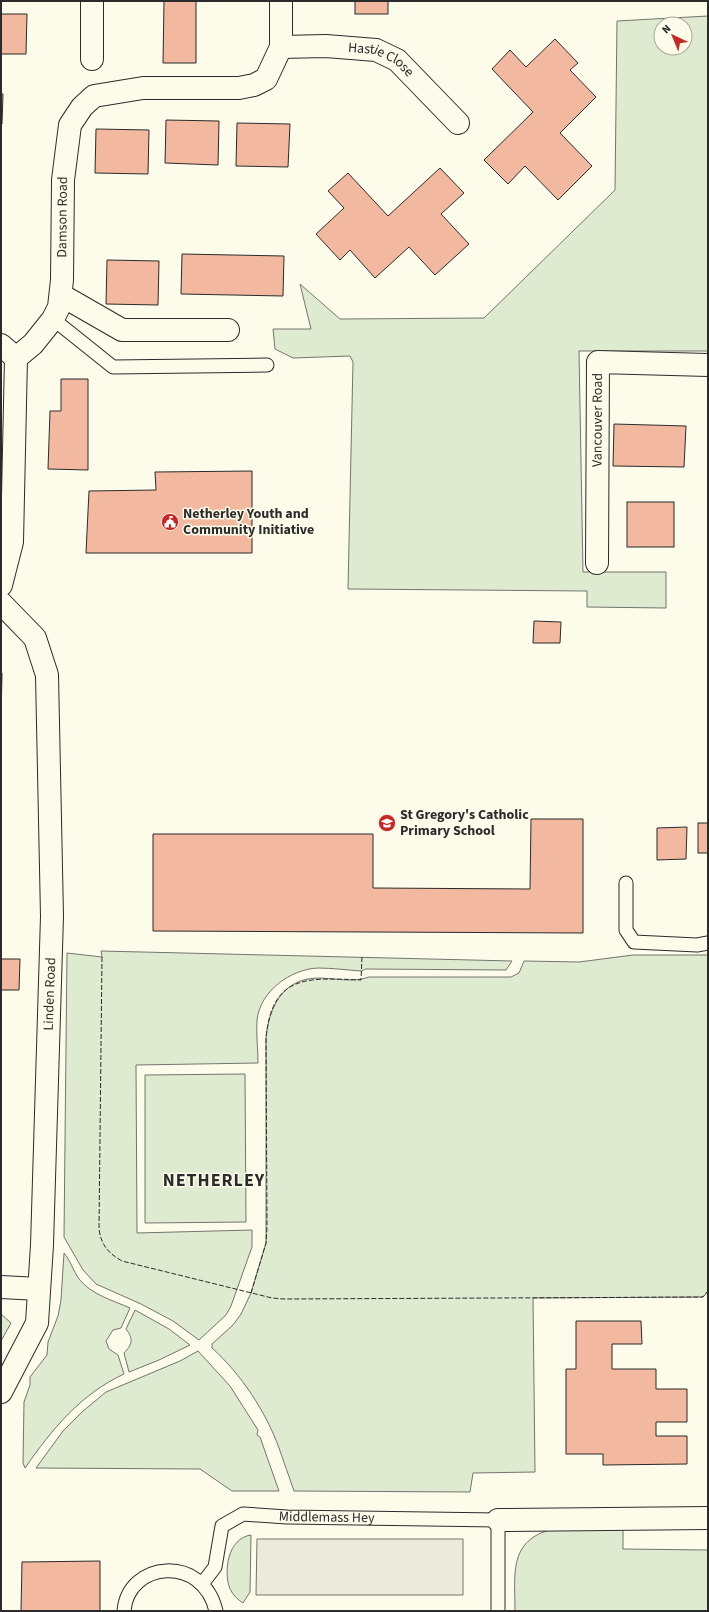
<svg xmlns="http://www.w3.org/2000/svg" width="709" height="1612" font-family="'Source Sans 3',sans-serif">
	<rect width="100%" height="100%" fill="#fdfbea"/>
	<g fill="#deebd1" stroke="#74746e" fill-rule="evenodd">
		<path d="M708 16V351H579L583 572H666V608L587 607V591L348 589 353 362 350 356 293 358 275 349 273 329H311L300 284 340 319 484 318 615 190 617 21ZM661 24H685V48H661Z"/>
		<path d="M101 951 512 961 506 970 366 969 361 971C347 970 332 968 318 968 291 969 260 991 257 1020 256 1033 258 1049 258 1063L136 1065 137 1233 252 1230V1247L231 1306 226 1315 199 1340 173 1321 141 1304 96 1284 83 1270 64 1237 67 953 102 957Z"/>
		<path d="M633 955H708V1291L703 1297 533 1298 535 1472 473 1473 470 1492 294 1491C289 1477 284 1462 279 1448 266 1412 241 1374 212 1348V1344L233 1325 241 1314 251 1293 266 1243V1038C269 1008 282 979 317 978 334 978 353 983 369 977H511L519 973 524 961 579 962Z"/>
		<polygon points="245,1074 246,1222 145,1223 145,1075"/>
		<path d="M64 1253C69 1258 74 1272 79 1279 92 1295 112 1300 130 1308L121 1328 113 1330 106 1341 109 1349 118 1355 124 1374C81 1394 52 1429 25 1468L23 1463 24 1402 30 1385V1377L47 1355 48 1342 58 1316 61 1300Z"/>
		<path d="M135 1310 169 1329 190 1345 159 1360 129 1372 124 1353C132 1345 134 1339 126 1329Z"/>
		<polygon points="1,1314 11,1323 1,1341"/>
		<polygon points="198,1351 230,1386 258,1430 257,1435 260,1437 279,1491 232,1491 200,1469 36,1468 63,1431 82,1412 106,1392 180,1361"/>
		<path d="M553 1529H623V1549L708 1550V1611H515C515 1575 508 1540 553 1529Z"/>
		<path d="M251 1535 250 1592 243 1603C238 1600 233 1595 230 1589 223 1571 228 1538 251 1535Z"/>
	</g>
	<polygon fill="#eceadb" stroke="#74746e" points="257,1539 463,1539 463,1595 256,1595"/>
	<g fill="#f2b8a0" stroke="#2b2b2b">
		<polygon points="164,1 196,1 196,63 163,63"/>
		<rect x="355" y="1" width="33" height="13"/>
		<polygon points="1,14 27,14 26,54 1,54"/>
		<polygon points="555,39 578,63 570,70 596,97 560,133 592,166 558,200 525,166 508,184 484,160 533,112 492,69 510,50 526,67"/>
		<polygon points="1,94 3,94 2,124 1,124"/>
		<polygon points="166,120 219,121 218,165 165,163"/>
		<polygon points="237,123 290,124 288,167 236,166"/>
		<polygon points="96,129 149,130 148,174 95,173"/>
		<polygon points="440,168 464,193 441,214 469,244 435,275 409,247 375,278 350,250 340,260 316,234 344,208 328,191 348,173 388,216"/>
		<polygon points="182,254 284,256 283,296 181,294"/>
		<polygon points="107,260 159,261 158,305 106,304"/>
		<polygon points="61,379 88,379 88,470 48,469 50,411 61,411"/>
		<polygon points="614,424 686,426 684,467 613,466"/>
		<polygon points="252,471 252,553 86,553 89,491 156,490 155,472"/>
		<rect x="627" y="502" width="47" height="45"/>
		<polygon points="534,621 561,622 560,643 533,643"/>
		<polygon points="1,673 2,673 1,718"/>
		<polygon points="531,819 583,819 583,933 153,931 153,834 373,834 373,888 530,889"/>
		<rect x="698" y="823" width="10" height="30"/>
		<polygon points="687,827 686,859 657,860 657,828"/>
		<polygon points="1,959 20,959 19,990 1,990"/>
		<polygon points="576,1321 641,1321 642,1344 612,1344 612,1369 656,1369 656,1389 687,1389 687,1422 656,1422 656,1436 687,1436 687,1464 603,1465 603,1454 566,1454 566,1369 576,1369"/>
		<polygon points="100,1561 100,1611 21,1611 22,1562"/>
	</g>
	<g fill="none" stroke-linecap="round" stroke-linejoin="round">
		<defs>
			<g id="service">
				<polyline points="53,319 113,367 267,365"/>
				<polyline points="626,883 626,930 634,942 697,945 708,943"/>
				<path id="s1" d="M202 1584 215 1567 222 1526 243 1514 287 1517 498 1520V1611"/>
				<path d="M124 1611C128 1561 203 1554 216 1611"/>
			</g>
			<g id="minor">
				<polyline points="92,1 92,59"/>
				<path id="s2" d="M281 47 326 46 376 50 397 60 458 123"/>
				<polyline points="61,295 122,330 228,330"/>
				<polyline points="1,345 16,358"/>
				<path id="s3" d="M597 563 598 362 708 365"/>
				<path id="s4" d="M1 585 12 542 16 358 33 344 53 319 59 307 62 280 63 180 70 125 82 107 94 96 143 88H239L254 85 266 79 281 47V1"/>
				<polyline points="1,603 35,638 47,675 52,916 42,1245 37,1323 1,1392"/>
				<polyline points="1,1287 39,1289"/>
				<polyline points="498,1520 708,1518"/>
			</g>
		</defs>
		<use href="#service" stroke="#2b2b2b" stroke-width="15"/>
		<use href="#minor" stroke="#2b2b2b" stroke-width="24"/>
		<use href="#service" stroke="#fdfbea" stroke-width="13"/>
		<use href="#minor" stroke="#fdfbea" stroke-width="22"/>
		<g stroke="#2b2b2b" stroke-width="1" stroke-dasharray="5 2" stroke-linecap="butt">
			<path d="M102 957 99 1229C101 1245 108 1253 122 1261L272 1298 284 1299 703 1297 708 1291"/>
			<path d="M251 1293 266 1243 267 1227 266 1038C272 973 309 978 361 980L362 956"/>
		</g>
	</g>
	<defs>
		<symbol id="civic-disc" viewBox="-11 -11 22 22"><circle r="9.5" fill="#c62828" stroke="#fdfbea"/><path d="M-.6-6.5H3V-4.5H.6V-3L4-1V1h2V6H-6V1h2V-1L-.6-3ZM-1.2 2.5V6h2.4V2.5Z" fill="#fff"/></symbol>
		<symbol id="school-disc" viewBox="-11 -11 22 22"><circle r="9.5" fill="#c62828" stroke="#fdfbea"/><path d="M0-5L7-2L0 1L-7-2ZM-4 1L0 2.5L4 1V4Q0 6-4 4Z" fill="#fff"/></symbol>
	</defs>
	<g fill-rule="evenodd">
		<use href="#civic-disc" x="160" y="512" width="20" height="20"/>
		<use href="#school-disc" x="377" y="813" width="20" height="20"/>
	</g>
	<g text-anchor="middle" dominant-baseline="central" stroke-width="3" stroke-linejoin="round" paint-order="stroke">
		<g font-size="14" fill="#2b2b2b" stroke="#fdfbea">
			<text stroke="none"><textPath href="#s2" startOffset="103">Hastie Close</textPath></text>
			<text stroke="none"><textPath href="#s4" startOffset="386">Damson Road</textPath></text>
			<text stroke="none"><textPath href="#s3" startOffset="143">Vancouver Road</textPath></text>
			<text transform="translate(50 994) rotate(-88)">Linden Road</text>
			<text stroke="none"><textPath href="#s1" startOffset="171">Middlemass Hey</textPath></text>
		</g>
		<g font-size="14" font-weight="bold" fill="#2b2b2b" stroke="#fdfbea" text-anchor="start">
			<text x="183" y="514">Netherley Youth and<tspan x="183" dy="16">Community Initiative</tspan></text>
			<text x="400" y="815">St Gregory's Catholic<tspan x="400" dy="16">Primary School</tspan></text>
		</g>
		<g font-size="18" font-weight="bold" letter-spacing="1" fill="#2b2b2b" stroke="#fdfbea">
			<text x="214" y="1180">NETHERLEY</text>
		</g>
	</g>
	<rect width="709" height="1612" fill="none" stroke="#2b2b2b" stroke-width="4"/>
	<g transform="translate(673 36) rotate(316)"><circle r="19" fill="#fdfbea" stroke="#a9a89e"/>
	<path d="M0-3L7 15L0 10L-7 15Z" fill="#c62828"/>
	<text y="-6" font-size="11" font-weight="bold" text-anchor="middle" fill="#2b2b2b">N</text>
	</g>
</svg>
